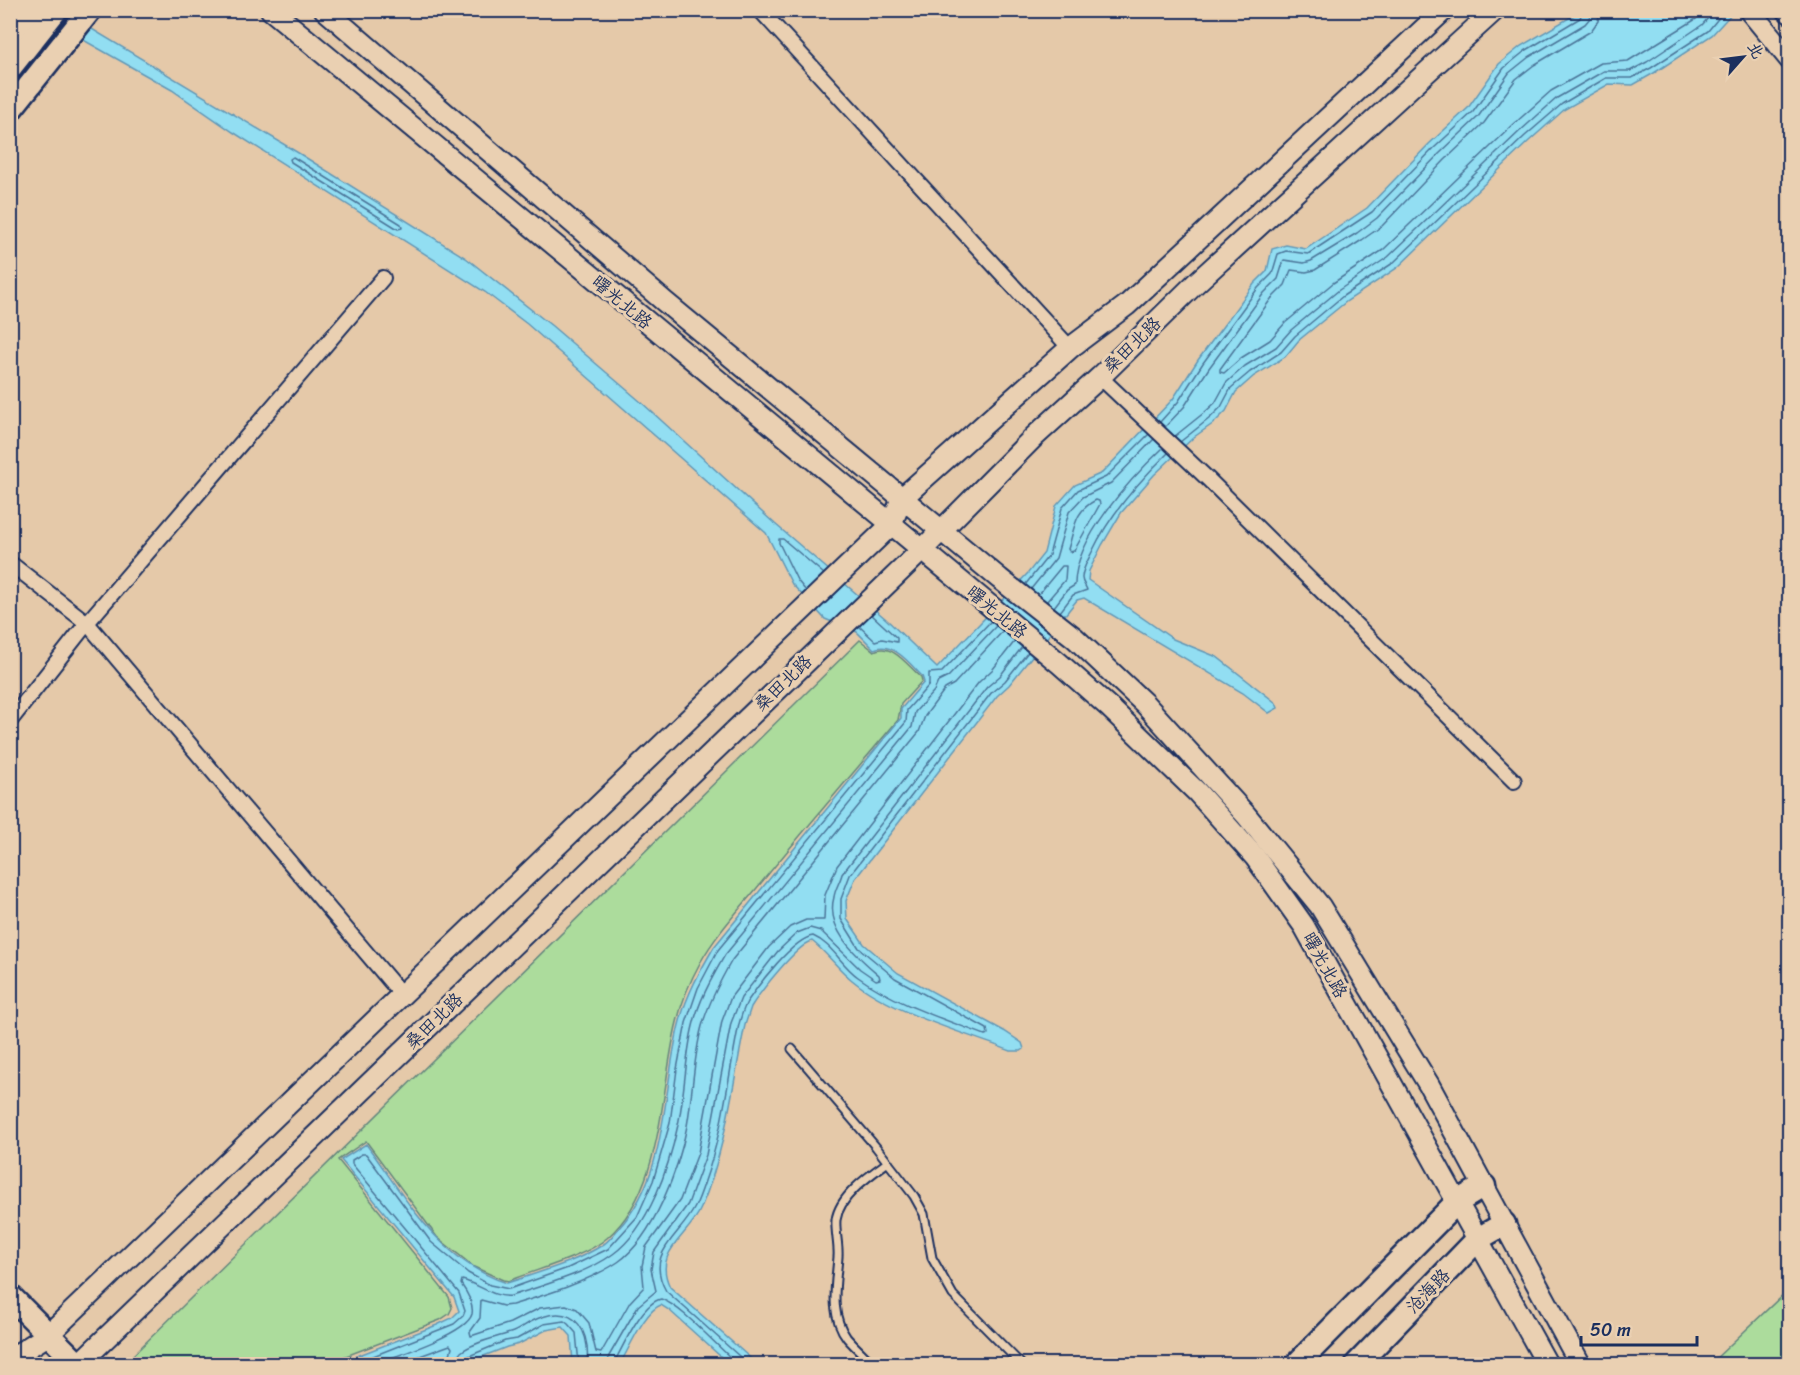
<svg xmlns="http://www.w3.org/2000/svg" width="1800" height="1375" font-family="Sriracha,'LXGW WenKai TC',sans-serif">
	<rect width="100%" height="100%" fill="#e5c9a9"/>
	<filter id="ink" filterUnits="userSpaceOnUse"><feTurbulence type="fractalNoise" baseFrequency=".0167" numOctaves="2"/><feDisplacementMap in="SourceGraphic" scale="12" xChannelSelector="R" yChannelSelector="G"/><feConvolveMatrix kernelMatrix="1 2 1 2 8 2 1 2 1" color-interpolation-filters="sRGB"/></filter>
	<g filter="url(#ink)">
		<g fill="#acdc9c" stroke="#64867d" stroke-width="1.5">
			<path d="M860 640 874 651C892 642 908 666 921 677L922 681 901 704 898 720C852 774 806 828 761 883 740 909 716 934 700 963 690 981 682 1001 677 1022 660 1089 664 1189 607 1238 586 1256 542 1268 516 1278L509 1281 503 1280 474 1267 437 1237 366 1141 338 1160 449 1297 452 1308 449 1314 440 1320 325 1364H130V1358Z"/>
			<polygon points="1789,1289 1789,1364 1710,1364"/>
		</g>
		<path fill="#92def2" stroke="#6298b7" stroke-width="1.5" d="M32 11H62L300 154 466 258 552 326 641 402 775 524 886 619 937 668 1028 573 1044 553 1056 506 1075 485 1102 473 1173 399 1198 360 1254 284 1267 271 1272 249 1286 245 1306 249 1367 208 1429 144 1468 108 1499 64 1521 46 1581 11H1734L1712 35 1654 73 1633 85 1609 84 1565 109 1529 141 1397 268 1347 301 1299 340 1285 357 1254 376 1236 392 1226 411 1214 423 1194 437 1154 475 1121 513 1102 545 1089 571 1088 580 1173 639 1217 657 1276 703 1278 708 1269 713 1243 693 1084 598 1077 600 1009 685 997 696 855 879 846 901 847 919 864 944 898 973 1004 1031 1022 1043 1024 1049 1021 1051H1011C962 1032 892 1013 852 980 837 968 827 953 812 941 796 946 760 992 751 1007 749 1013 747 1019 745 1025 732 1087 726 1149 701 1208 689 1237 652 1251 670 1287L757 1364H729L669 1310 661 1305C645 1310 629 1349 620 1364H573L571 1336 563 1327 546 1330 519 1344 507 1347 463 1364H336L437 1325 452 1318 459 1311 454 1297 341 1160 366 1144C405 1197 440 1262 507 1283 539 1272 575 1263 604 1244 610 1240 615 1233 619 1228 669 1174 662 1088 680 1021 687 994 700 971 714 947L901 718V709L924 682 922 676C910 664 893 641 874 649L857 632 825 619 792 584 766 533 527 324 485 292 233 132 172 90Z"/>
		<g fill="none" stroke-linecap="round" stroke-linejoin="round">
			<g stroke="#4b7599" stroke-width="1.5">
				<polyline points="1600,10 1598,21 1591,31 1534,65 1516,79 1484,123 1445,160 1382,226 1362,240 1315,270 1306,272 1291,270 1285,285 1271,299 1220,369 1220,372 1224,373 1241,358 1270,340 1285,323 1333,283 1383,250 1514,124 1551,91 1601,63 1628,61 1696,19 1703,10"/>
				<polygon points="293,157 401,224 402,228 398,229 291,162 290,159"/>
				<polyline points="1160,422 1178,402 1203,363 1258,288 1272,274 1278,254 1286,251 1308,254 1372,212 1434,148 1473,112 1504,68 1525,51 1580,18 1583,10"/>
				<polyline points="1165,427 1184,407 1209,368 1264,293 1278,279 1284,260 1304,263 1311,261 1357,233 1377,218 1439,154 1478,117 1509,73 1529,57 1585,24 1590,18 1591,10"/>
				<polyline points="1175,436 1205,412 1215,403 1226,383 1245,366 1276,347 1291,330 1339,290 1388,257 1520,131 1557,98 1604,71 1630,71 1647,62 1702,25 1715,10"/>
				<polyline points="1180,442 1210,418 1221,407 1231,388 1250,372 1281,352 1295,336 1343,296 1393,263 1525,136 1562,104 1606,78 1632,78 1651,68 1708,31 1725,10"/>
				<path d="M1096 500 1099 501 1100 504 1074 551 1070 552 1068 549C1075 528 1074 511 1096 500Z"/>
				<polyline points="1025,585 1049,555 1062,508 1078,490 1106,477 1149,434"/>
				<polyline points="1031,589 1056,558 1069,512 1083,497 1111,483 1154,439"/>
				<polyline points="806,591 797,580 779,543 779,539 783,539 824,574"/>
				<polyline points="1038,595 1062,566 1066,566 1065,580 1047,601"/>
				<path d="M1054 607 1067 590 1075 585C1074 540 1131 478 1163 448"/>
				<path d="M1060 612 1073 595 1087 590C1086 586 1082 583 1082 578 1082 569 1088 560 1092 552 1110 514 1138 482 1168 453"/>
				<polyline points="859,626 875,641 882,639 897,642 897,638 871,614"/>
				<path d="M1003 631 954 684 945 689 925 716 919 732 732 960C720 981 709 1002 702 1026 693 1059 693 1093 687 1126 679 1168 654 1237 618 1262 588 1282 545 1295 512 1305L503 1306 481 1300 480 1318 470 1332 471 1336 510 1323 540 1308 566 1305 577 1309 589 1323 596 1352 601 1353 630 1302 644 1287 642 1266 646 1247 680 1200 698 1153 722 1021 731 997 769 947 790 927 806 920H824L825 895 837 866 979 682 993 669 1015 641"/>
				<polyline points="353,1364 454,1324 463,1316 465,1311 459,1293 352,1164 352,1160 362,1154 366,1154 431,1242 468,1273 490,1285 509,1289 568,1268 608,1249 637,1217 653,1181 670,1123 677,1069 686,1023 698,988 718,950 906,722 907,710 929,685 929,673 942,672 991,621"/>
				<path d="M373 1364C393 1357 467 1334 472 1314 474 1304 466 1291 461 1284L462 1280C479 1284 493 1298 511 1296 541 1286 588 1273 613 1254 649 1228 669 1167 678 1125 685 1093 685 1058 693 1026 699 1000 712 978 725 955L912 727 915 712 934 691 938 682 948 677 996 626"/>
				<polyline points="398,1364 450,1345 452,1348 447,1364"/>
				<path d="M456 1364C457 1360 457 1356 461 1352 473 1342 499 1337 513 1332 522 1328 531 1320 542 1317 577 1305 590 1333 587 1364"/>
				<polyline points="464,1364 465,1359 469,1356 505,1341 517,1339 544,1324 564,1321 568,1324 576,1333 579,1364"/>
				<path d="M608 1364 609 1356 638 1306 656 1291 651 1269 654 1252 688 1204 706 1155 731 1023 741 998 778 951 797 933 810 928 821 931 860 969 876 980 880 979 879 975C857 956 825 930 834 897 835 889 840 882 842 874L987 687 1000 676 1022 647"/>
				<path d="M615 1364 616 1359C624 1344 643 1302 661 1299 680 1305 714 1343 731 1358L733 1364"/>
				<path d="M748 1364 666 1291C644 1252 680 1237 695 1207 699 1199 702 1190 705 1181 723 1131 728 1077 739 1024 741 1017 743 1009 747 1002 759 984 793 939 813 936 832 944 841 965 858 977 896 1004 941 1018 985 1035L988 1034 987 1029 895 978 859 948 841 919V899L850 875 992 692 1005 681 1028 652"/>
			</g>
			<defs>
				<g id="service">
					<polyline points="792,1049 876,1147 914,1196 924,1214 932,1258 953,1295 1021,1364"/>
					<path d="M873 1364C865 1356 855 1347 847 1338 829 1314 836 1285 838 1257 839 1245 835 1232 836 1220 839 1196 870 1175 888 1162"/>
				</g>
				<g id="minor">
					<polyline points="760,10 1070,348"/>
					<polyline points="1100,377 1209,480 1514,781"/>
					<polyline points="10,563 87,623 402,995"/>
					<polyline points="10,721 87,623 383,278"/>
				</g>
				<g id="secondary">
					<polyline points="271,10 1059,663 1110,708 1197,792 1255,857 1304,926 1547,1364"/>
					<polyline points="325,10 665,302 1000,579 1075,638 1145,704 1246,815 1320,906 1429,1085 1580,1364"/>
					<polyline points="1749,10 1790,60"/>
					<polyline points="1787,10 1790,13"/>
					<polyline points="10,1359 48,1335 846,568 891,525 902,498 1070,348 1127,305 1444,10"/>
					<polyline points="79,1364 922,550 1034,437 1100,377 1196,283 1495,10"/>
				</g>
				<g id="primary">
					<polyline points="10,34 29,10"/>
					<polyline points="10,68 56,10"/>
					<polyline points="10,110 90,10"/>
					<polyline points="10,1296 78,1364"/>
					<polyline points="1297,1364 1457,1202 1484,1186"/>
					<polyline points="1357,1364 1478,1239 1504,1224"/>
				</g>
			</defs>
			<use href="#service" stroke="#1b2f5e" stroke-width="11"/>
			<use href="#minor" stroke="#1b2f5e" stroke-width="18"/>
			<use href="#secondary" stroke="#1b2f5e" stroke-width="24"/>
			<use href="#primary" stroke="#1b2f5e" stroke-width="27"/>
			<use href="#service" stroke="#ead0b2" stroke-width="7"/>
			<use href="#minor" stroke="#ead0b2" stroke-width="14"/>
			<use href="#secondary" stroke="#ead0b2" stroke-width="20"/>
			<use href="#primary" stroke="#ead0b2" stroke-width="22"/>
		</g>
	</g>
	<g text-anchor="middle" dominant-baseline="central" stroke-width="6" stroke-linejoin="round" paint-order="stroke">
		<g font-size="18" fill="#1b2f5e" stroke="#ead0b2">
			<text transform="translate(622 302) rotate(40)">曙光北路</text>
			<text transform="translate(1132 345) rotate(-44)">桑田北路</text>
			<text transform="translate(997 612) rotate(39)">曙光北路</text>
			<text transform="translate(783 683) rotate(-44)">桑田北路</text>
			<text transform="translate(1325 965) rotate(61)">曙光北路</text>
			<text transform="translate(434 1021) rotate(-44)">桑田北路</text>
			<text transform="translate(1428 1291) rotate(-46)">沧海路</text>
		</g>
	</g>
	<rect width="1800" height="1375" fill="none" stroke="#ead0b2" stroke-width="36"/>
	<rect x="18" y="18" width="1764" height="1339" fill="none" stroke="#1b2f5e" stroke-width="2" filter="url(#ink)"/>
	<g transform="translate(1743 57) rotate(62)" stroke="#ead0b2" stroke-width="4.5" paint-order="stroke">
	<path d="M0-4.5L10 22L0 15L-10 22Z" fill="#1b2f5e"/>
	<text y="-9" font-size="16" font-weight="bold" text-anchor="middle" fill="#1b2f5e">北</text>
	</g>
	<path d="M1581 1336v9h116v-9" fill="none" stroke="#1b2f5e" stroke-width="3"/>
	<text x="1590" y="1336" font-size="18" fill="#1b2f5e" stroke="#ead0b2" stroke-width="4.5" paint-order="stroke">50 m</text>
</svg>
